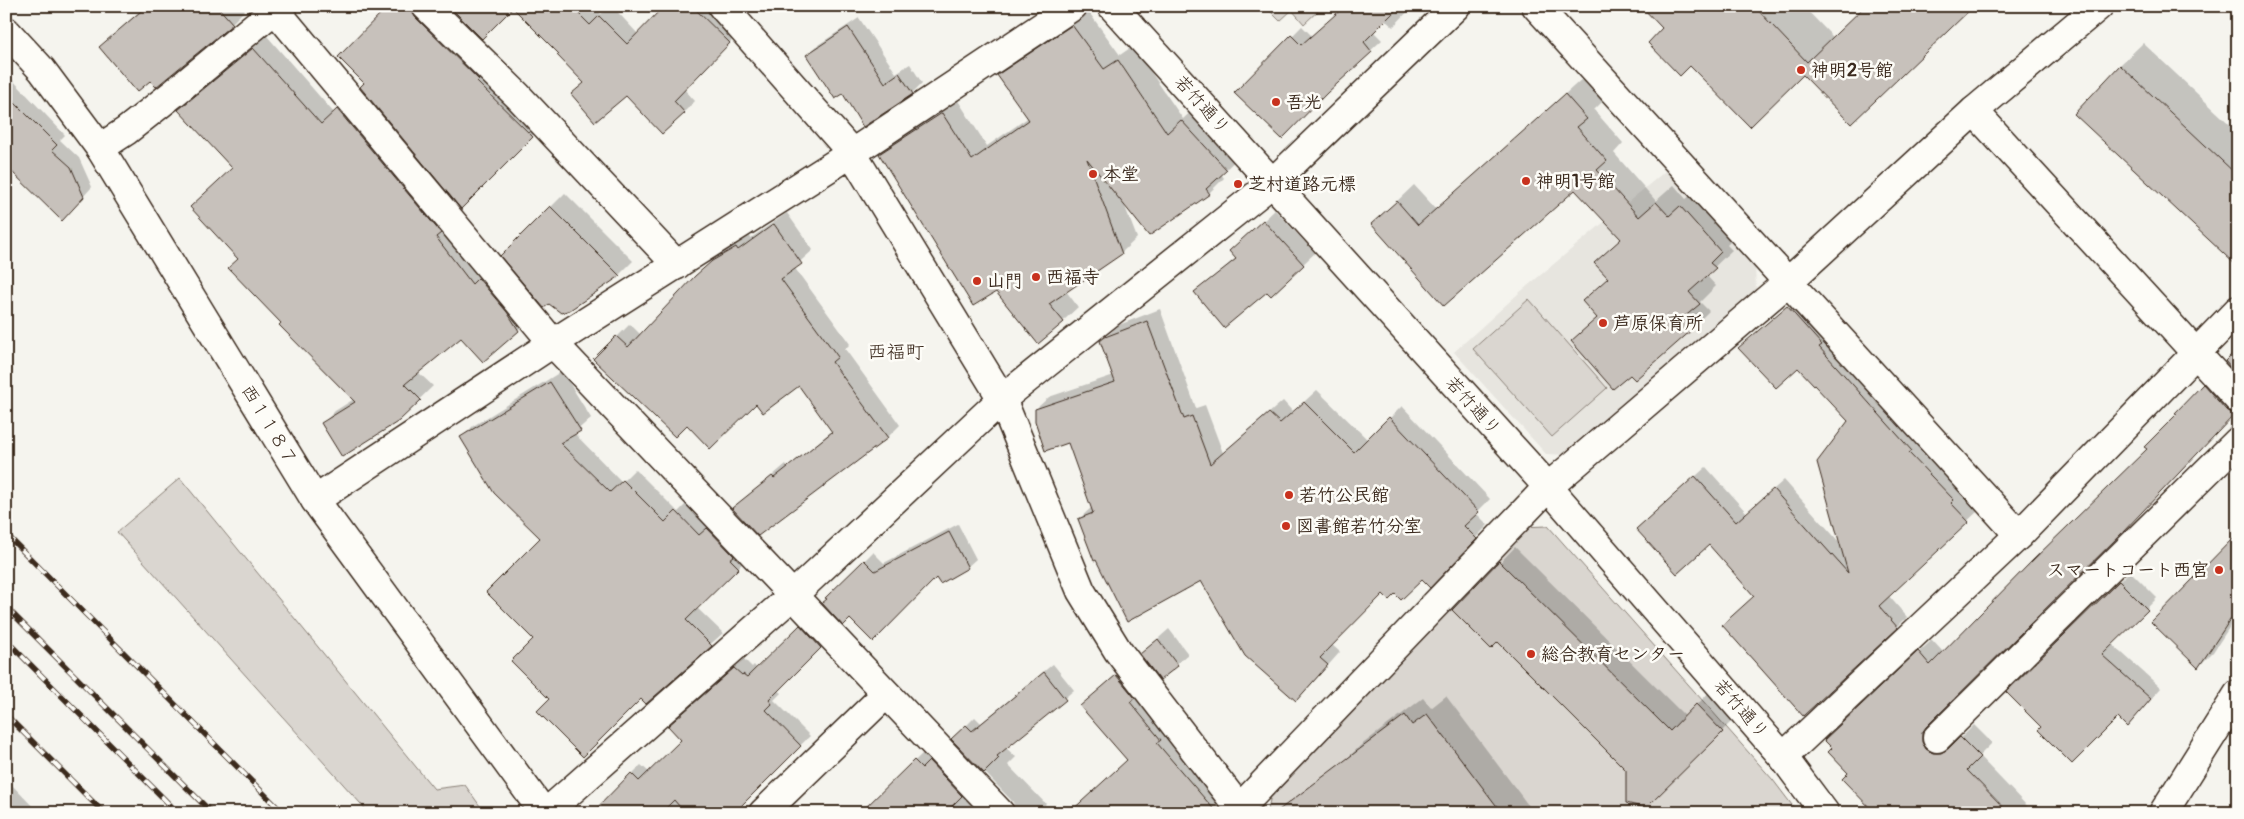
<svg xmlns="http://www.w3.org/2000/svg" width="2244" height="819" font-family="Pangolin,'Klee One',sans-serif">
	<rect width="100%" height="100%" fill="#f5f4ee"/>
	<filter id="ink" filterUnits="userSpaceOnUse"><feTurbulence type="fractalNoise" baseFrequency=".02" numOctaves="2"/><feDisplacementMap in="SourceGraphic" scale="10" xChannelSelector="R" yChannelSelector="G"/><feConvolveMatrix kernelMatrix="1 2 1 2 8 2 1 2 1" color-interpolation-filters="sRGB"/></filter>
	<g filter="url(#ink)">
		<polygon fill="#e7e5df" points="1669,168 1755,263 1756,290 1569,455 1546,454 1454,352 1519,293"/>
		<g fill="#dad6d0" stroke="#8a8077">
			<polygon points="1265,6 1323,6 1304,24 1292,10 1280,21"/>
			<polygon points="1529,299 1607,388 1552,437 1473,349"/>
			<polygon points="180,478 434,789 465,785 485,813 369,813 117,532"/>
			<polygon points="1548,526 1773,780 1798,813 1269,813 1268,810 1272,790 1520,527"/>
		</g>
		<g fill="#0003">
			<polygon points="142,6 245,6 247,8 232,23 150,79 100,47 143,8"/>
			<polygon points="390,6 426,6 543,125 461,207 366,83"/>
			<polygon points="513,6 593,6 601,14 612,6 638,34 666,6 714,6 740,32 684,89 695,101 684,112 627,94 573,94 585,82 560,54"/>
			<polygon points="862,6 874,6 868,12"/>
			<polygon points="1354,6 1413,6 1393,27 1385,20 1373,31 1382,40 1329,89 1236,93 1302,26 1312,36"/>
			<polygon points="1643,6 1803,6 1833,37 1804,73 1664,28"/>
			<polygon points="1088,11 1120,55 1133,46 1183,119 1197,106 1242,154 1221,174 1224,178 1209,193 1124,204 1137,238 1121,253 1066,291 1078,307 1063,321 997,290 880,154 895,139 957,99 987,146 1029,117 999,75 1014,60"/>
			<polygon points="859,18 896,73 910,64 922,83 912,93 807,55 818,45"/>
			<polygon points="267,36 334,113 351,97 530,317 518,330 461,337 418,372 433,386 398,420 322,424 335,411 354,399 283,323 240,258 233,167 179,110"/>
			<polygon points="2143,43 2238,132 2238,242 2120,65"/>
			<polygon points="6,73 65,135 60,140 79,158 92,187 71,210 6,133"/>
			<polygon points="1583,78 1603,101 1594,110 1623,143 1614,153 1656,201 1674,185 1686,199 1698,190 1738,234 1727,245 1732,250 1706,275 1716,286 1700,302 1709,311 1692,328 1609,277 1596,263 1622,238 1575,188 1444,304 1373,224 1414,185 1436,209"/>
			<polygon points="565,193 633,261 619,275 570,309 502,256"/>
			<polygon points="1275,210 1315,253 1271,294 1267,291 1196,292 1237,257 1243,240"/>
			<polygon points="787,213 813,250 794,267 850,344 845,349 900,425 888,437 758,535 734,508 786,464 788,467 833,430 799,384 756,402 687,423 595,359 630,324 641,335 696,277 726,248 749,235 751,238"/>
			<polygon points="1798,297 1963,490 1960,492 1978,511 1888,595 1907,617 1897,627 1756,596 1709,544 1648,519 1706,467 1747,513 1784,480 1841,544 1850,421 1798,366 1750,338"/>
			<polygon points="1160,309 1196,408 1205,405 1223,453 1283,401 1293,412 1317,390 1368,440 1402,406 1490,499 1476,513 1488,525 1442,573 1422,578 1383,592 1331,644 1340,652 1309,687 1201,579 1079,519 1092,507 1069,441 1036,409 1049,397 1114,375 1101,341 1119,325"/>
			<polygon points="2238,340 2238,374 2237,350 2233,345"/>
			<polygon points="562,371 591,418 574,433 622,482 635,469 678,512 689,501 750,556 697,608 723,633 646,702 641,697 551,699 534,639 542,538 462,437 473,426"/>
			<polygon points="2216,372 2238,410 2136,518 1938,713 1934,720 1934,729 1946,741 1955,741 1962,737 1974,725 1992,743 1979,756 2028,807 2021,813 1870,813 1865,808 1868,804 1834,748 1838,727 1932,640 1944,653 2149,449 2178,414 2177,413"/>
			<polygon points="958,524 976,559 967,567 936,576 828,599 827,598 873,552 884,563"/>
			<polygon points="2238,534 2238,614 2213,652 2198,667"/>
			<polygon points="1515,547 1686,717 1711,690 1737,716 1646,807 1628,770 1498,641 1454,610"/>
			<polygon points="2130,571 2157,598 2112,644 2161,688 2137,715 2042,727 2008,692"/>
			<polygon points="810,617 830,637 777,690 781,693 774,700 810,736 735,809 739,813 610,813 602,804 641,765 649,772 683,740 679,717 744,659 752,667 754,665 757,669"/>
			<polygon points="1169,629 1188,654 1160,678 1152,644"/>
			<polygon points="1053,664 1074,690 1006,748 1016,757 1008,765 1046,804 1037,813 1016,813 1013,802 953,739 975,717 981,723"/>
			<polygon points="1128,664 1224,797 1207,813 1128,760 1081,706"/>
			<polygon points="1446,696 1534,813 1291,813 1360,746 1423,698 1431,708"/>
			<polygon points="924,752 995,813 873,813 867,807"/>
			<polygon points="8,781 39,813 6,813"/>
		</g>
		<g fill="#c7c1bb" stroke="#3b2a1e">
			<polygon points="147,6 217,6 233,24 156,87 150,81 137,92 99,47"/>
			<polygon points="388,6 411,6 415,17 479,80 477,82 533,137 461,209 360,87 364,83 338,57"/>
			<polygon points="449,6 571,6 590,25 599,16 627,44 664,6 692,6 730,43 674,101 685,113 662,134 626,96 595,122 571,94 584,83 557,55 559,54 513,8 482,39"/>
			<polygon points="1345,6 1400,6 1364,42 1372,52 1327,93 1282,139 1234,93 1291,35 1301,45"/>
			<polygon points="1641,6 1754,6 1807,62 1865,6 1974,6 1851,124 1803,75 1750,127 1690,66 1680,76 1648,43 1662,28"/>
			<polygon points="1072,25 1104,69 1118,60 1167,133 1181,120 1227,170 1206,189 1210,194 1149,236 1087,159 1122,254 1049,304 1064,322 1038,344 996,292 973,306 879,154 942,113 972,160 1029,120 997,75"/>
			<polygon points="848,27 885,83 899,73 913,94 863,127 843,94 835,99 806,55"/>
			<polygon points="253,48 321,124 337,109 441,233 436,237 472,284 478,278 507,312 519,331 483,362 461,338 405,384 421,400 399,421 342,457 321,423 355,402 279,325 281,323 228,268 238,259 190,207 232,168 178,110"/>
			<polygon points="2120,65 2238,176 2238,267 2074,114"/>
			<polygon points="6,94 57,145 52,150 71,167 84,197 62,221 6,166"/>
			<polygon points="1565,94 1587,119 1577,127 1607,161 1597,170 1639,217 1656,202 1669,216 1680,206 1721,252 1710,263 1716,268 1689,292 1700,304 1683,318 1693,329 1635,380 1630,375 1613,389 1571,341 1597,318 1582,301 1608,278 1594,263 1621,239 1575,190 1444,306 1371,224 1397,201 1418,225"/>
			<polygon points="550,206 620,276 570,310 561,313 549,304 544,308 500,256"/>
			<polygon points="1263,220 1304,265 1271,296 1267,292 1224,328 1194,292 1236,259 1229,251"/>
			<polygon points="774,224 802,264 781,279 838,357 832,362 888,438 758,536 732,508 772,476 774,478 832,432 799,386 763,413 756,404 710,449 687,425 675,437 593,359 616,336 628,347 695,276 712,261 736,247 738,250"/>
			<polygon points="1787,306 1822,345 1819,347 1912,451 1909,453 1954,500 1951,503 1969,522 1879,606 1898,628 1803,716 1722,625 1754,596 1709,545 1677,574 1636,529 1695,476 1736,522 1773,489 1848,573 1817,462 1848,421 1798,368 1776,388 1738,348"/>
			<polygon points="1147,321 1184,419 1192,416 1210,464 1269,413 1280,423 1304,402 1354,452 1389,417 1479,512 1464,526 1477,539 1430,588 1422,580 1401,600 1395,594 1389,600 1383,594 1320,658 1328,665 1296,701 1245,656 1201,581 1127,622 1096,560 1094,561 1078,519 1093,513 1068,443 1045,451 1035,421 1035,409 1115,382 1100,341 1105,337"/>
			<polygon points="2238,348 2238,376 2225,361"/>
			<polygon points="550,382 581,431 560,443 610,492 623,480 665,522 676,511 699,535 707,528 734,556 730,559 739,568 686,620 712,646 646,704 641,699 583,757 537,711 549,699 511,661 533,639 486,592 540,538 494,493 460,437"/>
			<polygon points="2203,384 2226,410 2235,414 2123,532 1926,727 1922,733 1922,742 1926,749 1933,753 1941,753 1948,749 1960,737 1980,757 1967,770 2009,813 1875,813 1842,779 1848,773 1828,752 1832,748 1824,740 1918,651 1930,665 2033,560 2147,449 2144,447 2177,414 2175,413"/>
			<polygon points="949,532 968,568 940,584 936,578 873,642 850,619 843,626 822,603 827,599 825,598 864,560 875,571"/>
			<polygon points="2238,533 2238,608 2198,668 2151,622"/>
			<polygon points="1499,561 1670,731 1696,704 1723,732 1646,808 1626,803 1626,770 1498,642 1491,649 1452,610"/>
			<polygon points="2119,581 2148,610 2102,655 2151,699 2127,727 2118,718 2072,764 2038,730 2041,727 2006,692"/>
			<polygon points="800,625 821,648 769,700 772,704 766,710 801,746 734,813 685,813 674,800 666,808 670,813 592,813 631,773 639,781 681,740 668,726 734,668 742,675 743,674 747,677"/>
			<polygon points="1158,639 1178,666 1160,680 1140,654"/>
			<polygon points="1044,672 1066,700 997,756 999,758 984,773 951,739 966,725 972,731"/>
			<polygon points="1116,675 1135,698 1130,702 1161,740 1157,743 1217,813 1069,813 1127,760 1080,706"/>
			<polygon points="1427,714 1502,813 1275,813 1405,715 1412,725"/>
			<polygon points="914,760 922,768 929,761 962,796 945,813 860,813"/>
		</g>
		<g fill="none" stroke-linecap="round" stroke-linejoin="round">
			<defs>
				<g id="minor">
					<polyline points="272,6 553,343 1000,813"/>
					<polyline points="426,6 518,96 677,265"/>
					<polyline points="722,6 852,153 1002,399 1081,591 1118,651 1243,813"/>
					<polyline points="1112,6 1548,487 1783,757 1825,813"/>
					<polyline points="1536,6 2019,535"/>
					<polyline points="6,31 42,70 100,148 315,500 544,813"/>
					<polyline points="1974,111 2238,399"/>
					<polyline points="100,148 126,131 174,93 279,6"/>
					<polyline points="315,500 553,343 852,153 1073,6"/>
					<polyline points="1937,738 2238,441"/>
					<polyline points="1783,757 2019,535 2238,310"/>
					<polyline points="546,813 792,596 1002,399 1272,183 1456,6"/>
					<polyline points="763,813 886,694"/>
					<polyline points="1235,813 1548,487 1789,281 1974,111 2099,6"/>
				</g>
				<polyline id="major" points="2163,813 2238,694"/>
			</defs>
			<use href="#minor" stroke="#3b2a1e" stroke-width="31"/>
			<use href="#major" stroke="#3b2a1e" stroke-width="31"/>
			<use href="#minor" stroke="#fdfcf7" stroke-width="28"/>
			<use href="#major" stroke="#fdfcf7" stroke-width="28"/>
			<defs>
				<g id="rail">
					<polyline points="6,534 283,813"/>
					<polyline points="6,607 212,813"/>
					<polyline points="6,640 178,813"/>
					<polyline points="6,715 104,813"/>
				</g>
			</defs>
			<use href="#rail" stroke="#3b2a1e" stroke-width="5.5"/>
			<use href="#rail" stroke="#fdfcf7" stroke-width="4" stroke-dasharray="11" stroke-linecap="butt"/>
		</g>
	</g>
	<g fill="#c8321e" stroke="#fdfcf7" stroke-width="2">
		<circle cx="1801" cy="70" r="5"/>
		<circle cx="1276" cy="102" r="5"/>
		<circle cx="1093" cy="174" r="5"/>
		<circle cx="1526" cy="181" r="5"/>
		<circle cx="1238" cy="184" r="5"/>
		<circle cx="1036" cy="277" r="5"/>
		<circle cx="977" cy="281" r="5"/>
		<circle cx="1603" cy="323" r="5"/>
		<circle cx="1289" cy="495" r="5"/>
		<circle cx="1286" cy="526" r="5"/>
		<circle cx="2219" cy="570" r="5"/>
		<circle cx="1531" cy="654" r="5"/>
	</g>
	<g text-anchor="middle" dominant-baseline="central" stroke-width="5" stroke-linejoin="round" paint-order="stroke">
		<g font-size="18" font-weight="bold" fill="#3b2a1e" stroke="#fdfcf7" text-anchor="start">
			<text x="1811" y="70">神明2号館</text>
			<text x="1286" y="102">吾光</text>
			<text x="1103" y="174">本堂</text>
			<text x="1536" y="181">神明1号館</text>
			<text x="1248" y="184">芝村道路元標</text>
			<text x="1046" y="277">西福寺</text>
			<text x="987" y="281">山門</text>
			<text x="1613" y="323">芦原保育所</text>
			<text x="1299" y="495">若竹公民館</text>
			<text x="1296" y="526">図書館若竹分室</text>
			<text x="2209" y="570" text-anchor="end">スマートコート西宮</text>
			<text x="1541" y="654">総合教育センター</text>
		</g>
		<g font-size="18" fill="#3b2a1e" stroke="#fdfcf7">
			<text transform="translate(1202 105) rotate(48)">若竹通り</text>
			<text transform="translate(1473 406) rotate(48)">若竹通り</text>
			<text transform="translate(269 425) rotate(59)">西１１８７</text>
			<text transform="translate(1741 709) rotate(49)">若竹通り</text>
		</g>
		<g font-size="19" fill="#3b2a1e" stroke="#fdfcf7">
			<text x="896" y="352">西福町</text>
		</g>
	</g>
	<rect width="2244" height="819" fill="none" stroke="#fdfcf7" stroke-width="25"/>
	<rect x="12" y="12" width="2219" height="794" fill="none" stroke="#3b2a1e" stroke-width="2" filter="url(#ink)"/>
</svg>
